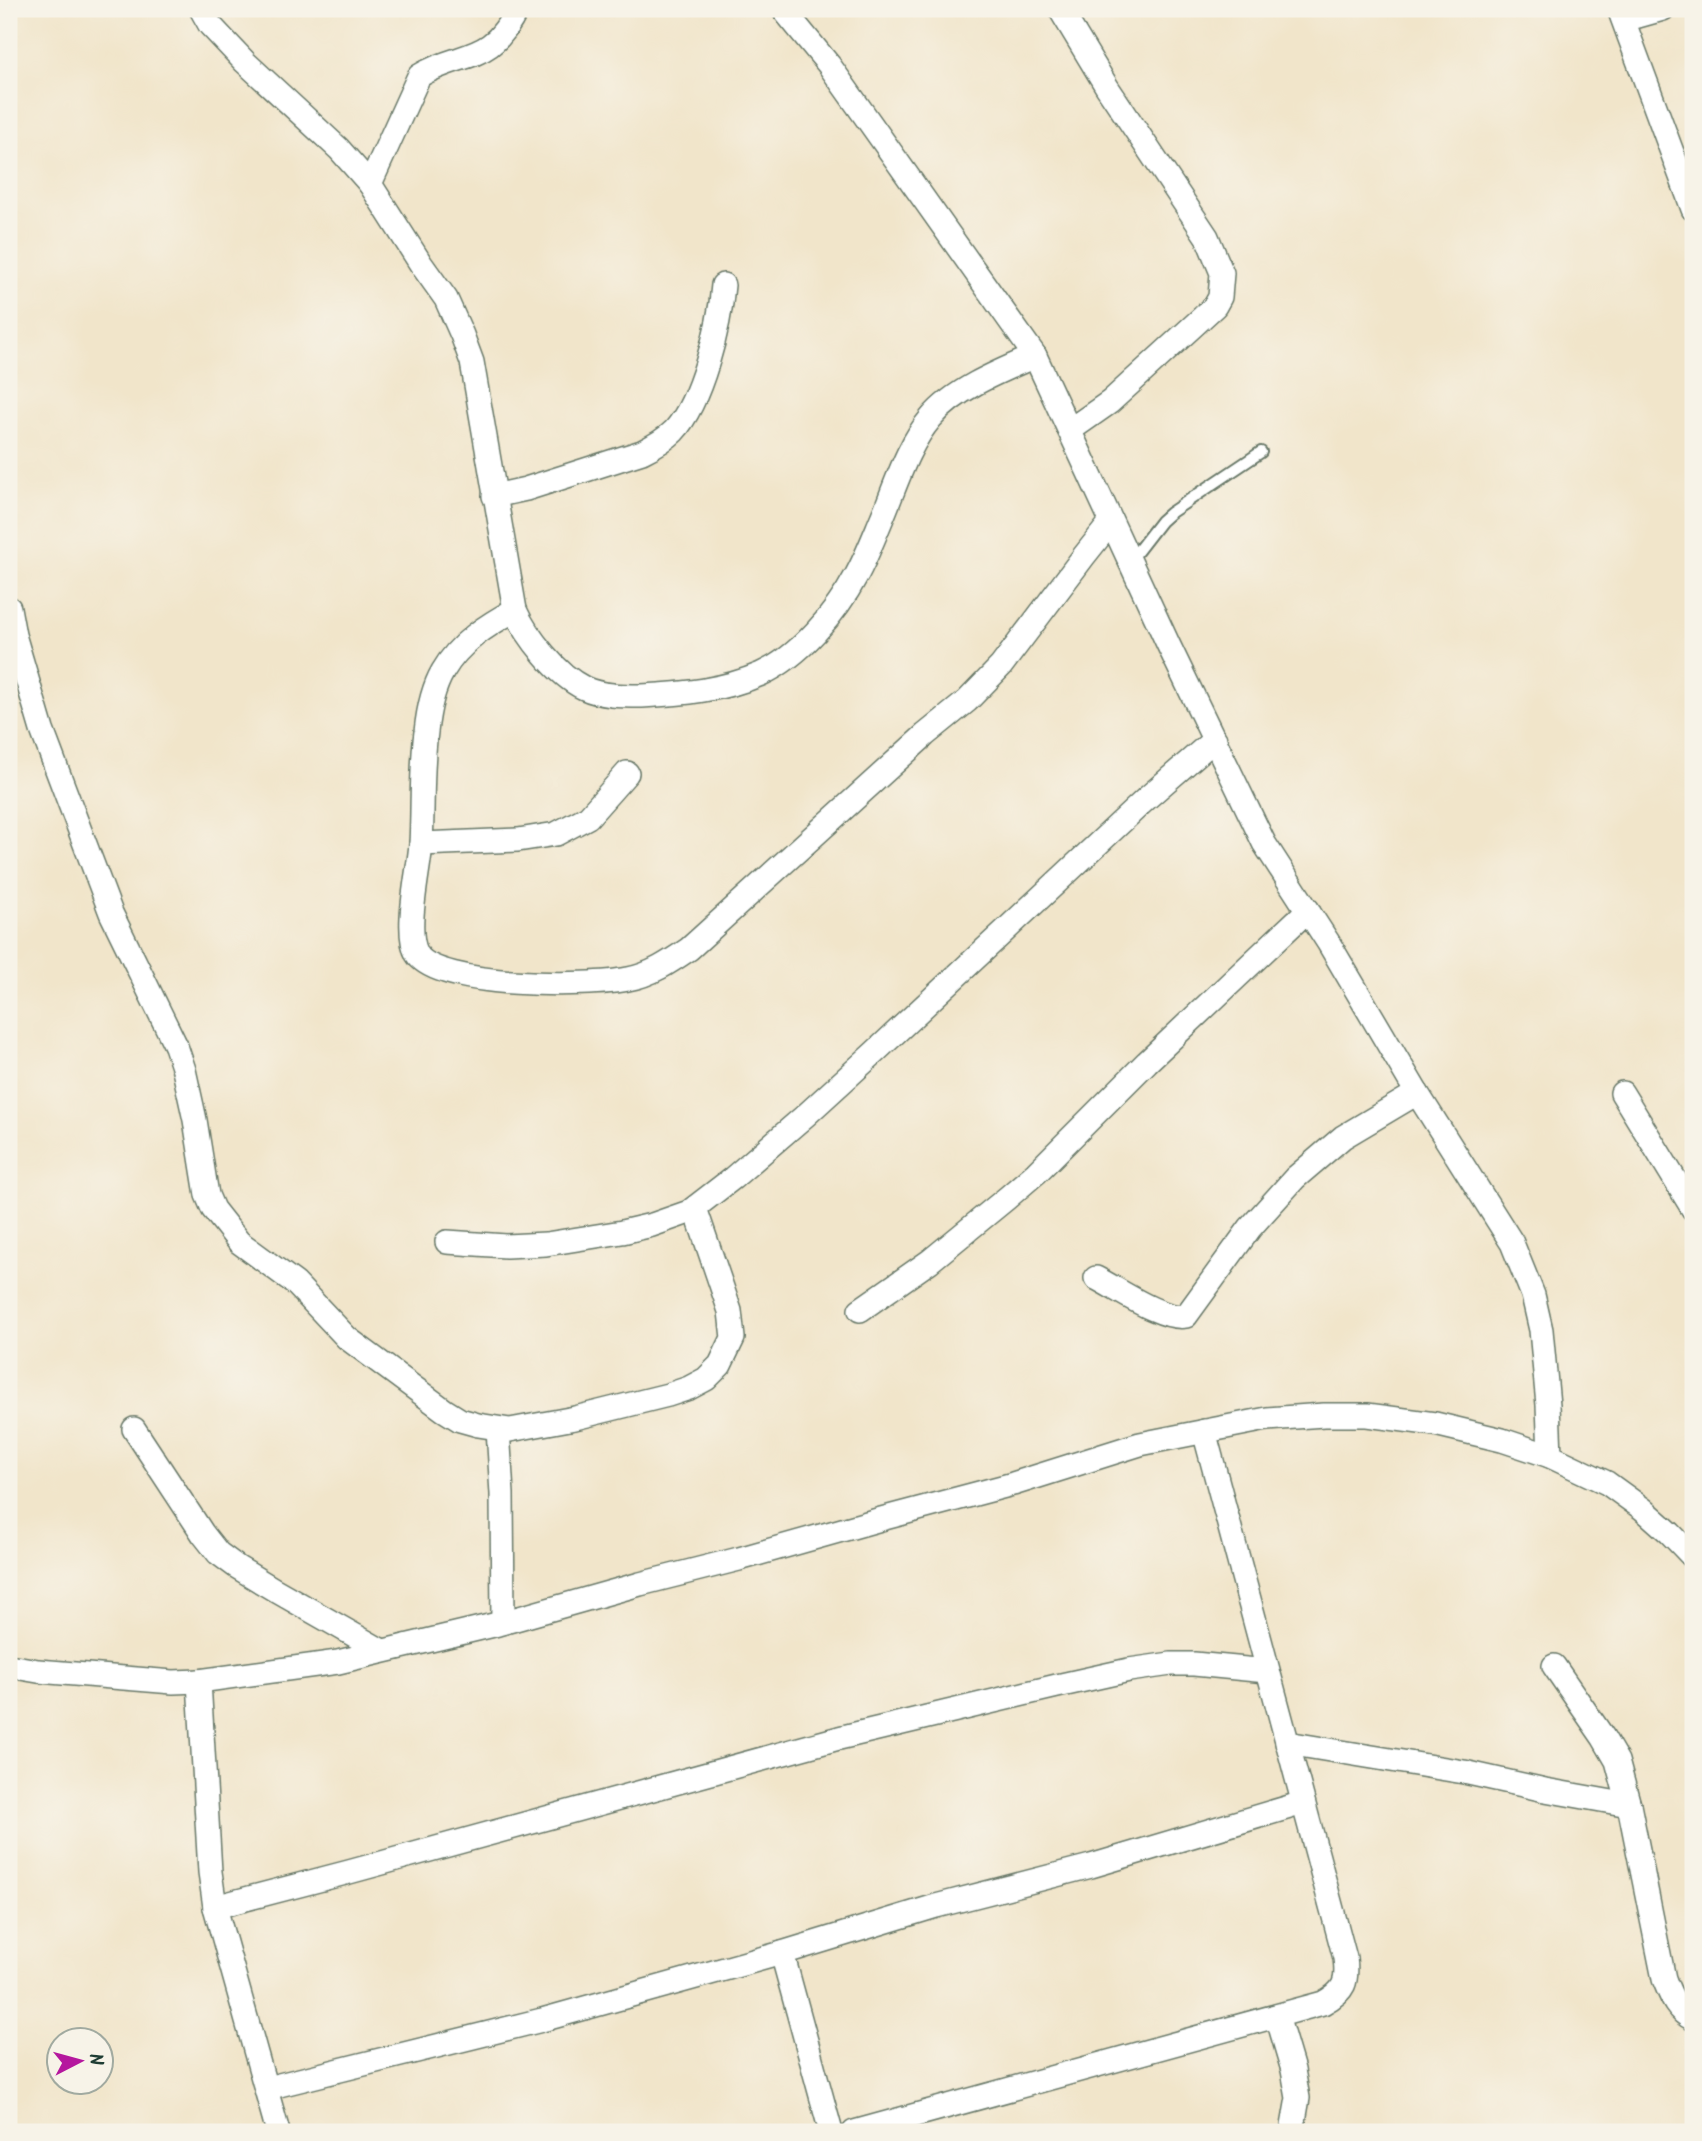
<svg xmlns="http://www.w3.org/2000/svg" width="1702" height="2141" font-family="Kalam,sans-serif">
	<rect width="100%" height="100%" fill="#f7f3e8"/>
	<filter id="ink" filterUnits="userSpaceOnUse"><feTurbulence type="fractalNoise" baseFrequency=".0143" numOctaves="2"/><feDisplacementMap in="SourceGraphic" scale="14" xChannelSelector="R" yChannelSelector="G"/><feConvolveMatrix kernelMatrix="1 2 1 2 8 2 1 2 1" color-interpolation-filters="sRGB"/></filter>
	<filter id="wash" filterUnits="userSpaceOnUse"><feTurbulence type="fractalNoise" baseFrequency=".00686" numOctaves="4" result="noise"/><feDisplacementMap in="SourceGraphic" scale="28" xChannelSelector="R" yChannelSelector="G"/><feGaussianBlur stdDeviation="1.57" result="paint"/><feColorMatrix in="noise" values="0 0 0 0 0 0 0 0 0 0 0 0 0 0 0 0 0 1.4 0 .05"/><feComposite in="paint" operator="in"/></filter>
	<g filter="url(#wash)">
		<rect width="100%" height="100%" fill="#f1e5ca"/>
	</g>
	<g filter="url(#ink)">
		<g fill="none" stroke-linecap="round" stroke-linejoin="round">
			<defs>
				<polyline id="service" points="1130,561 1161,521 1170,513 1261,452"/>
				<g id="minor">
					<path d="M201 9 210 25 245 62 339 149 370 184 421 264 446 299 462 335 472 362 515 610C527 637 557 675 584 688 601 696 623 696 642 696 682 694 724 690 761 674 799 657 837 612 856 576 866 558 874 537 882 518 896 485 907 446 931 418 955 389 1000 371 1035 356"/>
					<polyline points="783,9 829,65 1035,356 1169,646 1264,843 1328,942 1417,1093 1512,1243 1533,1295 1541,1330 1548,1405 1550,1456"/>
					<polyline points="1060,9 1107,87 1207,237 1222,273 1220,297 1215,306 1110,402 1070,430"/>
					<polyline points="1619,9 1693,209"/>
					<polyline points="1624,20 1663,9"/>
					<path d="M370 184 419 76C462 50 491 65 517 9"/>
					<path d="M494 496 526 489 642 452C654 446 665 440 674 431 701 402 720 325 723 285"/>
					<polyline points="9,608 14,635 42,730 111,913 176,1046 184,1070 195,1120 207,1195 213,1209 239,1242 295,1283 347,1338 444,1410 460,1420 478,1425 510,1430 575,1418 668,1395 689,1388 706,1379 720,1365 733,1338 730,1311 695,1208"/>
					<path d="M515 610C487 625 459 643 443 671 433 688 428 713 426 732 421 769 423 807 421 844 419 871 404 931 417 954 437 988 591 987 628 979 651 975 670 962 689 949L925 735 967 701 1001 666 1084 556 1111 522"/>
					<polyline points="421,844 518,840 556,834 588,817 627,773"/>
					<polyline points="1622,1093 1693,1209"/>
					<polyline points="447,1242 506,1246 546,1244 622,1232 652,1225 689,1212 733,1178 806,1115 875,1052 1147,798 1215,739"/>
					<path d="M1096 1278C1118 1289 1163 1321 1186 1316L1250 1228 1295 1178 1343 1137 1417 1093"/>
					<polyline points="860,1310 930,1261 1007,1198 1036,1173 1147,1062 1308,910"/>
					<polyline points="134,1429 203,1534 218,1553 237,1567 275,1590 382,1651"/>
					<polyline points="498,1429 502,1494 503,1622"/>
					<polyline points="9,1666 38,1671 173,1682 199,1681 338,1662 498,1624 640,1584 739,1559 881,1519 1013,1484 1140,1444 1267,1419 1324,1415 1367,1415 1435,1424 1502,1440 1550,1456 1607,1483 1643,1509 1670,1533 1693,1557"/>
					<path d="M1554 1666 1603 1737 1617 1761 1629 1805 1664 1979C1671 1996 1676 2011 1693 2019"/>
					<polyline points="199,1681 210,1872 215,1907 278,2132"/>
					<polyline points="1287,1743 1464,1772 1545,1790 1629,1805"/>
					<polyline points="215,1907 349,1872 839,1738 1057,1686 1129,1670 1171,1664 1194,1664 1267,1671"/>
					<polyline points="782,1953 831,2132"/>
					<polyline points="1277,2016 1293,2070 1298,2098 1292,2132"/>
					<polyline points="267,2088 542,2020 782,1953 936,1906 1091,1866 1303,1803"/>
					<path d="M854 2132 1323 2003C1345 1991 1348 1982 1345 1958L1204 1431"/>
				</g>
			</defs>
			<use href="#service" stroke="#687868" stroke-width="14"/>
			<use href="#minor" stroke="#687868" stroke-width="26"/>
			<use href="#service" stroke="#fff" stroke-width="10"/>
			<use href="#minor" stroke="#fff" stroke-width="23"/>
		</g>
	</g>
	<rect width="1702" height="2141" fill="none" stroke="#f7f3e8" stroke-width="35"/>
	<g transform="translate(80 2061) rotate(84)"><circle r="33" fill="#f7f3e8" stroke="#a1aaa0" stroke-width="2"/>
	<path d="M0-5L12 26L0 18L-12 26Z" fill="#b5179e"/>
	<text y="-10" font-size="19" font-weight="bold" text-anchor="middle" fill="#1f3d34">N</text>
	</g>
</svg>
